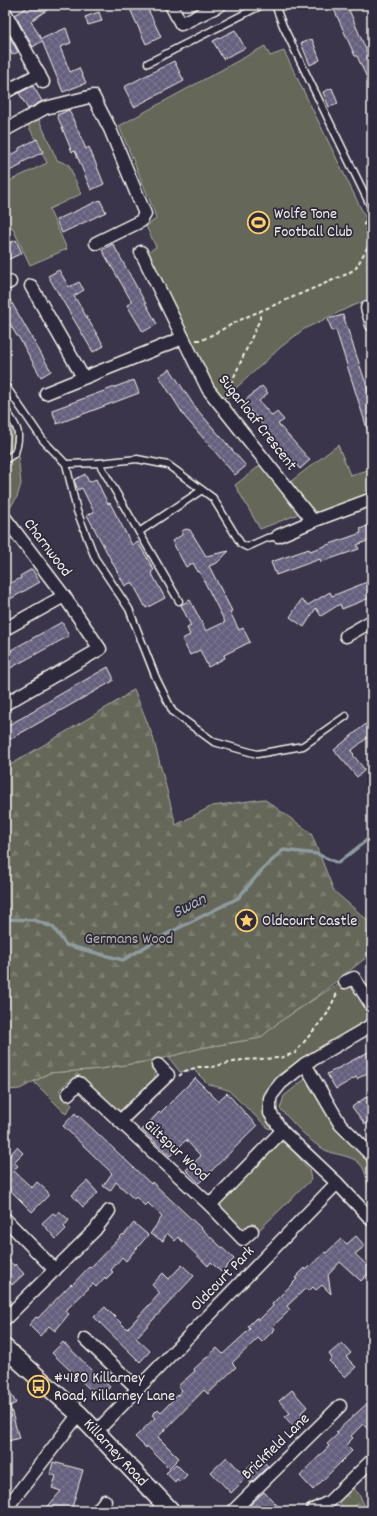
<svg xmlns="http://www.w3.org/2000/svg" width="377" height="1516" font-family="Dekko,sans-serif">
	<defs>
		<pattern id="forest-firs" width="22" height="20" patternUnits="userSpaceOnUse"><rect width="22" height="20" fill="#656758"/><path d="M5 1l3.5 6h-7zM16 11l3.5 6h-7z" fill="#7c7d70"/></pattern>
		<pattern id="building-cross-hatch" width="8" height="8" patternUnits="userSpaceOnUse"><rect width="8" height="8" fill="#65607e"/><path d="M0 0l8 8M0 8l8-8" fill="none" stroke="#7c7790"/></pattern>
	</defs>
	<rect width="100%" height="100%" fill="#3a354a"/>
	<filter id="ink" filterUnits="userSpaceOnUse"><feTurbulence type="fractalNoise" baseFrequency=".025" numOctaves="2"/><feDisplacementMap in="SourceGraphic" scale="8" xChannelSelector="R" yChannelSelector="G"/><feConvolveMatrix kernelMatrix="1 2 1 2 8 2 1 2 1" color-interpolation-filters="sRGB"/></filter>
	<g filter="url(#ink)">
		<g fill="#656758" stroke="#acaca0">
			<polygon points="265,46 270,56 284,51 372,231 372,299 352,306 304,329 281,347 224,399 214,387 148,252 156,247 146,226 156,219 154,211 119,126"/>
			<polygon points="36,113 57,160 69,165 81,194 49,209 67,249 30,265 12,227 5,230 5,183 47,163 25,119"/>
			<polygon points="12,427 20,442 18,454 21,484 17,497 10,508 5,507 5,453 9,450"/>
			<polygon points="338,445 350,475 372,469 372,492 318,512 314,511 290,482"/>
			<polygon points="262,464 301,511 296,515 260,529 235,485"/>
			<polygon points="342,981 352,985 369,1012 369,1018 366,1022 308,1055 278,1075 265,1094 263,1108 266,1118 272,1127 269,1129 228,1090 208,1084 194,1070 180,1072 168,1057 201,1048 260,1038 279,1022"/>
			<polygon points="150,1061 155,1071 155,1078 124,1110 117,1111 111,1108 77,1074 59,1090 72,1105 66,1114 34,1082 49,1073 100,1069"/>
			<path d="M305 1079 336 1129 372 1165V1200L370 1198C368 1187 368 1172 359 1163 351 1155 334 1155 325 1150 308 1141 294 1123 280 1109L284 1096Z"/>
			<polygon points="282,1142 288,1145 309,1169 311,1180 257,1232 250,1226 241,1228 230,1222 218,1209 218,1200 275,1144"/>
		</g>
		<g fill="url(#forest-firs)" stroke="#acaca0">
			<polygon points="134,689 153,737 176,825 212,806 264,799 311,833 334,891 372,924 372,953 315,998 279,1022 260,1038 201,1048 161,1059 100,1069 49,1073 20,1089 5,1090 5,768 119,700"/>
			<path d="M352 1487 359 1494 367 1511C354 1511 343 1515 339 1500Z"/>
		</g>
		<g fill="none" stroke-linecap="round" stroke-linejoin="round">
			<polyline stroke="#8d9ba1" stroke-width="3.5" points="5,919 34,920 53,927 66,945 123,960 167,934 238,898 262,870 283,850 317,854 338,863 372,836"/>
		</g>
		<g fill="url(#building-cross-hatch)" stroke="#f4f1e8">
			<polygon points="23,5 54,5 31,21 41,39 66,28 71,43 60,47 70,72 79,68 86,83 63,92 42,41 33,47 15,15 26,8"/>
			<polygon points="138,5 146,5 161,37 146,44 130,9"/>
			<polygon points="332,5 347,5 369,57 372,55 372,89 357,56 355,56"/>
			<polygon points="99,12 102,21 88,25 85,17"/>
			<polygon points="5,28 18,52 12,55 5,39"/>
			<polygon points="235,30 245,48 223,59 213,41"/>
			<polygon points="312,39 320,60 310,65 301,43"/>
			<polygon points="174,61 184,81 134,107 124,87"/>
			<polygon points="33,86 42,101 28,109 19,93"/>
			<polygon points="332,88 338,104 329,107 323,92"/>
			<polygon points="69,110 86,149 89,147 104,184 91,190 75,151 72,152 57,115"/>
			<polygon points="37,139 43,152 21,163 22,165 5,173 5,157 19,151 19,148"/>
			<polygon points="100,200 106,212 62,233 56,220"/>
			<polygon points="16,240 22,253 5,261 5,245"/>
			<polygon points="113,244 157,324 143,332 127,305 132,302 102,250"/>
			<polygon points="59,270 69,287 79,282 84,290 74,296 104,346 93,352 48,276"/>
			<polygon points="5,291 51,371 41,377 18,336 17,336 5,316"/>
			<polygon points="343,315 372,402 372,438 370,438 336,330 332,331 328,319"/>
			<polygon points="170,369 195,407 246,466 235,475 185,417 159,376"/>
			<polygon points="134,380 139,393 57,424 52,410"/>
			<polygon points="262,386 268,393 259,401 272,416 277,412 284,420 278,424 310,460 300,469 243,402"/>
			<polygon points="85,474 89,482 96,479 108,504 110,503 132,545 138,542 154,570 151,572 165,598 146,608 132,582 125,586 87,515 94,512 82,488 78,490 75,483 74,480"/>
			<polygon points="372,524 372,539 357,545 359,549 321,562 320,559 276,575 271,562 309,549 310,551 361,533 360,529"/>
			<polygon points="186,529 190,530 206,556 229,551 217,563 209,566 232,611 230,612 239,630 243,628 250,642 224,655 225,658 208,667 200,650 190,655 182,639 190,635 187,628 191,626 181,605 190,600 206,631 225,622 199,571 198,572 193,563 186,567 172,541 182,535 182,531"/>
			<polygon points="32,569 40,582 5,602 5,586 21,578 20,576"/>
			<polygon points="372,580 372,597 342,609 340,604 321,616 316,608 304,627 290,617 301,600 308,605 330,592 332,596"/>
			<polygon points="62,622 69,636 5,671 5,655 12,651 11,650"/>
			<polygon points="108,667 113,677 113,681 5,742 5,727 36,710 36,709 59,695"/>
			<polygon points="372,719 372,734 351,751 354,754 353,755 365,770 357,777 334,750"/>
			<polygon points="372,1050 372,1070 357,1079 356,1077 336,1089 327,1074"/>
			<polygon points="195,1078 218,1101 227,1093 234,1101 257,1126 199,1183 186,1170 201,1156 186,1140 170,1156 142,1130 159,1112 160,1113"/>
			<polygon points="366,1097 372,1104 372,1128 367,1123 365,1124 352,1107"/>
			<polygon points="75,1113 78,1117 79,1116 151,1184 152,1182 234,1259 221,1272 211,1262 208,1266 178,1237 175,1241 167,1233 163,1241 150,1234 162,1217 148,1203 145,1206 136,1197 134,1199 116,1182 110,1191 103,1186 112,1173 63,1126"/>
			<polygon points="17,1147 23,1153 14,1162 18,1166 13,1170 32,1188 37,1182 48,1192 48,1196 32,1212 5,1185 5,1154 8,1157"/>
			<polygon points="87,1181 98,1193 83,1207 72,1195"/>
			<polygon points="59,1211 69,1220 64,1227 66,1229 56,1239 42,1223 53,1213 56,1215"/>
			<polygon points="134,1223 148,1235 126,1261 122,1257 111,1270 113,1272 106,1279 105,1277 96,1287 93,1284 65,1311 69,1314 55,1331 49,1326 40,1336 29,1325 36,1317 38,1318 71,1284 72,1285 89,1267 90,1268 123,1234 124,1235"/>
			<polygon points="356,1236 365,1246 355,1254 372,1270 361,1281 340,1262 328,1275 331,1294 322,1285 316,1290 313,1287 309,1291 306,1288 287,1306 290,1310 273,1326 275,1329 262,1342 258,1338 232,1363 236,1367 208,1394 204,1390 158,1437 179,1458 169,1468 147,1446 146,1448 135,1437 155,1418 152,1415 158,1409 161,1412 179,1394 182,1390 178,1386 195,1371 194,1369 217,1348 223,1354 248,1331 250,1329 248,1326 256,1318 259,1320 273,1306 272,1304 297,1279 295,1278 305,1268 306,1270 325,1252 326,1253 341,1239 347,1244"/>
			<polygon points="5,1256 14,1266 15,1264 24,1274 12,1285 5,1276"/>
			<polygon points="182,1265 194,1276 136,1338 150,1351 140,1362 94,1317 105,1307 127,1329 160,1293 152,1285 163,1273 169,1279"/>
			<polygon points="63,1342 110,1387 99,1398 52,1353"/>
			<polygon points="342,1343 351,1353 346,1357 356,1367 345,1377 329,1361 332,1358 329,1354"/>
			<polygon points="5,1384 16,1403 10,1406 19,1438 5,1442"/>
			<polygon points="292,1390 307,1407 301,1413 306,1418 295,1428 285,1417 290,1413 279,1401"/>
			<polygon points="372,1399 372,1434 363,1424 351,1436 353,1438 346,1445 352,1451 313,1490 300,1476 329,1446 327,1444 338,1434 336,1432"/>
			<polygon points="227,1457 242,1473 253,1462 257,1466 262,1460 268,1466 251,1483 246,1478 231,1493 211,1472"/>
			<polygon points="53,1462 83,1470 71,1511 44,1511 61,1491 52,1488 56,1476 50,1474"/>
			<polygon points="176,1464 187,1475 180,1482 177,1479 175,1482 166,1473"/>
			<polygon points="264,1492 283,1511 254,1511 249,1506"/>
		</g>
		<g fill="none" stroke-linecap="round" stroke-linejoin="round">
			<defs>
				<g id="service">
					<polyline points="275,5 283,26 372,209"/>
					<polyline points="148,63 262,5"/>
					<polyline points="5,385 43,440 66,464 77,511 95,558 129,609 156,678 173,712 214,742 257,754 303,746 346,716"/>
					<path d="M5 409C17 427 22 431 15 453L5 460"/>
					<polyline points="99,463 137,459 168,465 213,498 241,544 247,547 267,538 278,536"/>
					<polyline points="66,464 99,463 179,601"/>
					<polyline points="139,532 202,490"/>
				</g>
				<g id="minor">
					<polyline points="171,5 181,24 220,5"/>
					<polyline points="5,12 43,82"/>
					<polyline points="5,92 39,74"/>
					<polyline points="5,130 45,108 93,96 110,129 145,214 141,221 96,243"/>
					<polyline points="141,252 208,389 313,521 372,499"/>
					<polyline points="5,284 10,282"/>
					<polyline points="31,286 83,377"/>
					<polyline points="367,308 372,325"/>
					<polyline points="46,393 183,338"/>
					<polyline points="5,518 64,596 100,649 5,704"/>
					<polyline points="278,536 313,521"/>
					<polyline points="5,629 64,596"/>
					<polyline points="346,636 372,621"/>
					<polyline points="345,982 354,978 372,1006"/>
					<polyline points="372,1025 305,1064 340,1124 372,1156"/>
					<polyline points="305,1064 281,1083 273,1093 270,1098 270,1113 282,1131 337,1183 372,1220"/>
					<polyline points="68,1094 79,1083 210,1205 282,1131"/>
					<polyline points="120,1121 168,1075 158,1065"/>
					<polyline points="210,1205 243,1239 252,1231"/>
					<polyline points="5,1219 55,1270"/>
					<polyline points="5,1319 95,1230 109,1211"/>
					<polyline points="85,1339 138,1389"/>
					<polyline points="96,1432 337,1183"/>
					<polyline points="5,1510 79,1414"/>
					<polyline points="313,1510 329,1502 372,1460"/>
					<polyline points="97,1511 105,1501"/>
					<polyline points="233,1511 340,1406"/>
				</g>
				<polyline id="secondary" points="5,1348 79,1414 171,1511"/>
			</defs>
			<use href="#service" stroke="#f4f1e8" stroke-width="9"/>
			<use href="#minor" stroke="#f4f1e8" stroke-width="15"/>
			<use href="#secondary" stroke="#f4f1e8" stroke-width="20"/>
			<g stroke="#f4f1e8" stroke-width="2" stroke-dasharray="4 3" stroke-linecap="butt">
				<polyline points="196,340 202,340 244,318 347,274 356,268 371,241 364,224 369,217"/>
				<polyline points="228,397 233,379 260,319 260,311"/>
				<polyline points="179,1076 185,1071 198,1067 212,1067 242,1060 280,1058 295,1053 327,1014 338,991"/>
			</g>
			<use href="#service" stroke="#2f2a3d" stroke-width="6"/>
			<use href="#minor" stroke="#2f2a3d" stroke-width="12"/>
			<use href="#secondary" stroke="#2f2a3d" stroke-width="17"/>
		</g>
	</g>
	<defs>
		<symbol id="stadium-ring" viewBox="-11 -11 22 22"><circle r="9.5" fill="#2f2a3d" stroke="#ffd166" stroke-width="1.5"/><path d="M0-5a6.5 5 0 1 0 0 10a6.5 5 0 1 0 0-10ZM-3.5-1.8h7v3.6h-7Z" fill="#ffd166"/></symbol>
		<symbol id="sight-ring" viewBox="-11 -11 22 22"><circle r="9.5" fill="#2f2a3d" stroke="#ffd166" stroke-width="1.5"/><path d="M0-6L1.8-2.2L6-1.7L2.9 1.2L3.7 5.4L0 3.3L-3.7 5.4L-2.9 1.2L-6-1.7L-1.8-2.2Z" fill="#ffd166"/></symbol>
		<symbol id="bus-ring" viewBox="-11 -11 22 22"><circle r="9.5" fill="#2f2a3d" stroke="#ffd166" stroke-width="1.5"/><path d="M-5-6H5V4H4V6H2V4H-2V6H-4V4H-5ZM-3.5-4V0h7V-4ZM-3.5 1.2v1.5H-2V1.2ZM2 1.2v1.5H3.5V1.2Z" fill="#ffd166"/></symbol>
	</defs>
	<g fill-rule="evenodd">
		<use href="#stadium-ring" x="246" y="210" width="25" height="25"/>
		<use href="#sight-ring" x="234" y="908" width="25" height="25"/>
		<use href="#bus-ring" x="26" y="1374" width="25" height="25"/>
	</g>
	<g text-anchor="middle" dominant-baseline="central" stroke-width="3.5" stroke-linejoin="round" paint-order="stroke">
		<g font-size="16" fill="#f4f1e8" stroke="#2f2a3d" text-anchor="start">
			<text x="274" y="214">Wolfe Tone<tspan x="274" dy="18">Football Club</tspan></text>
			<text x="262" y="921">Oldcourt Castle</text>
			<text x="54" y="1378">#4180 Killarney<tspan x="54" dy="18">Road, Killarney Lane</tspan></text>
		</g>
		<g font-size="16" fill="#f4f1e8" stroke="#2f2a3d">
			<text transform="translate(257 423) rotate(52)">Sugarloaf Crescent</text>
			<text transform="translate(47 548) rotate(53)">Charnwood</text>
			<text transform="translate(176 1151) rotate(43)">Giltspur Wood</text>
			<text transform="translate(223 1279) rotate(-46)">Oldcourt Park</text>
			<text transform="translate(276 1447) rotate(-44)">Brickfield Lane</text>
			<text transform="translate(115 1453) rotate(47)">Killarney Road</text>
		</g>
		<g font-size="16" fill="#b4b3a7" stroke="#2f2a3d">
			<text x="129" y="939">Germans Wood</text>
		</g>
		<g font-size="17" font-style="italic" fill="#afb7b8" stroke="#2f2a3d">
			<text transform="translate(190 907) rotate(-27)">Swan</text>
		</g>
	</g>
	<rect width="377" height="1516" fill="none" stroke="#2f2a3d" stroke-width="20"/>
	<rect x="10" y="10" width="357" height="1496" fill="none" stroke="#f4f1e8" stroke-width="1.5" filter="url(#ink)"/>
</svg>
